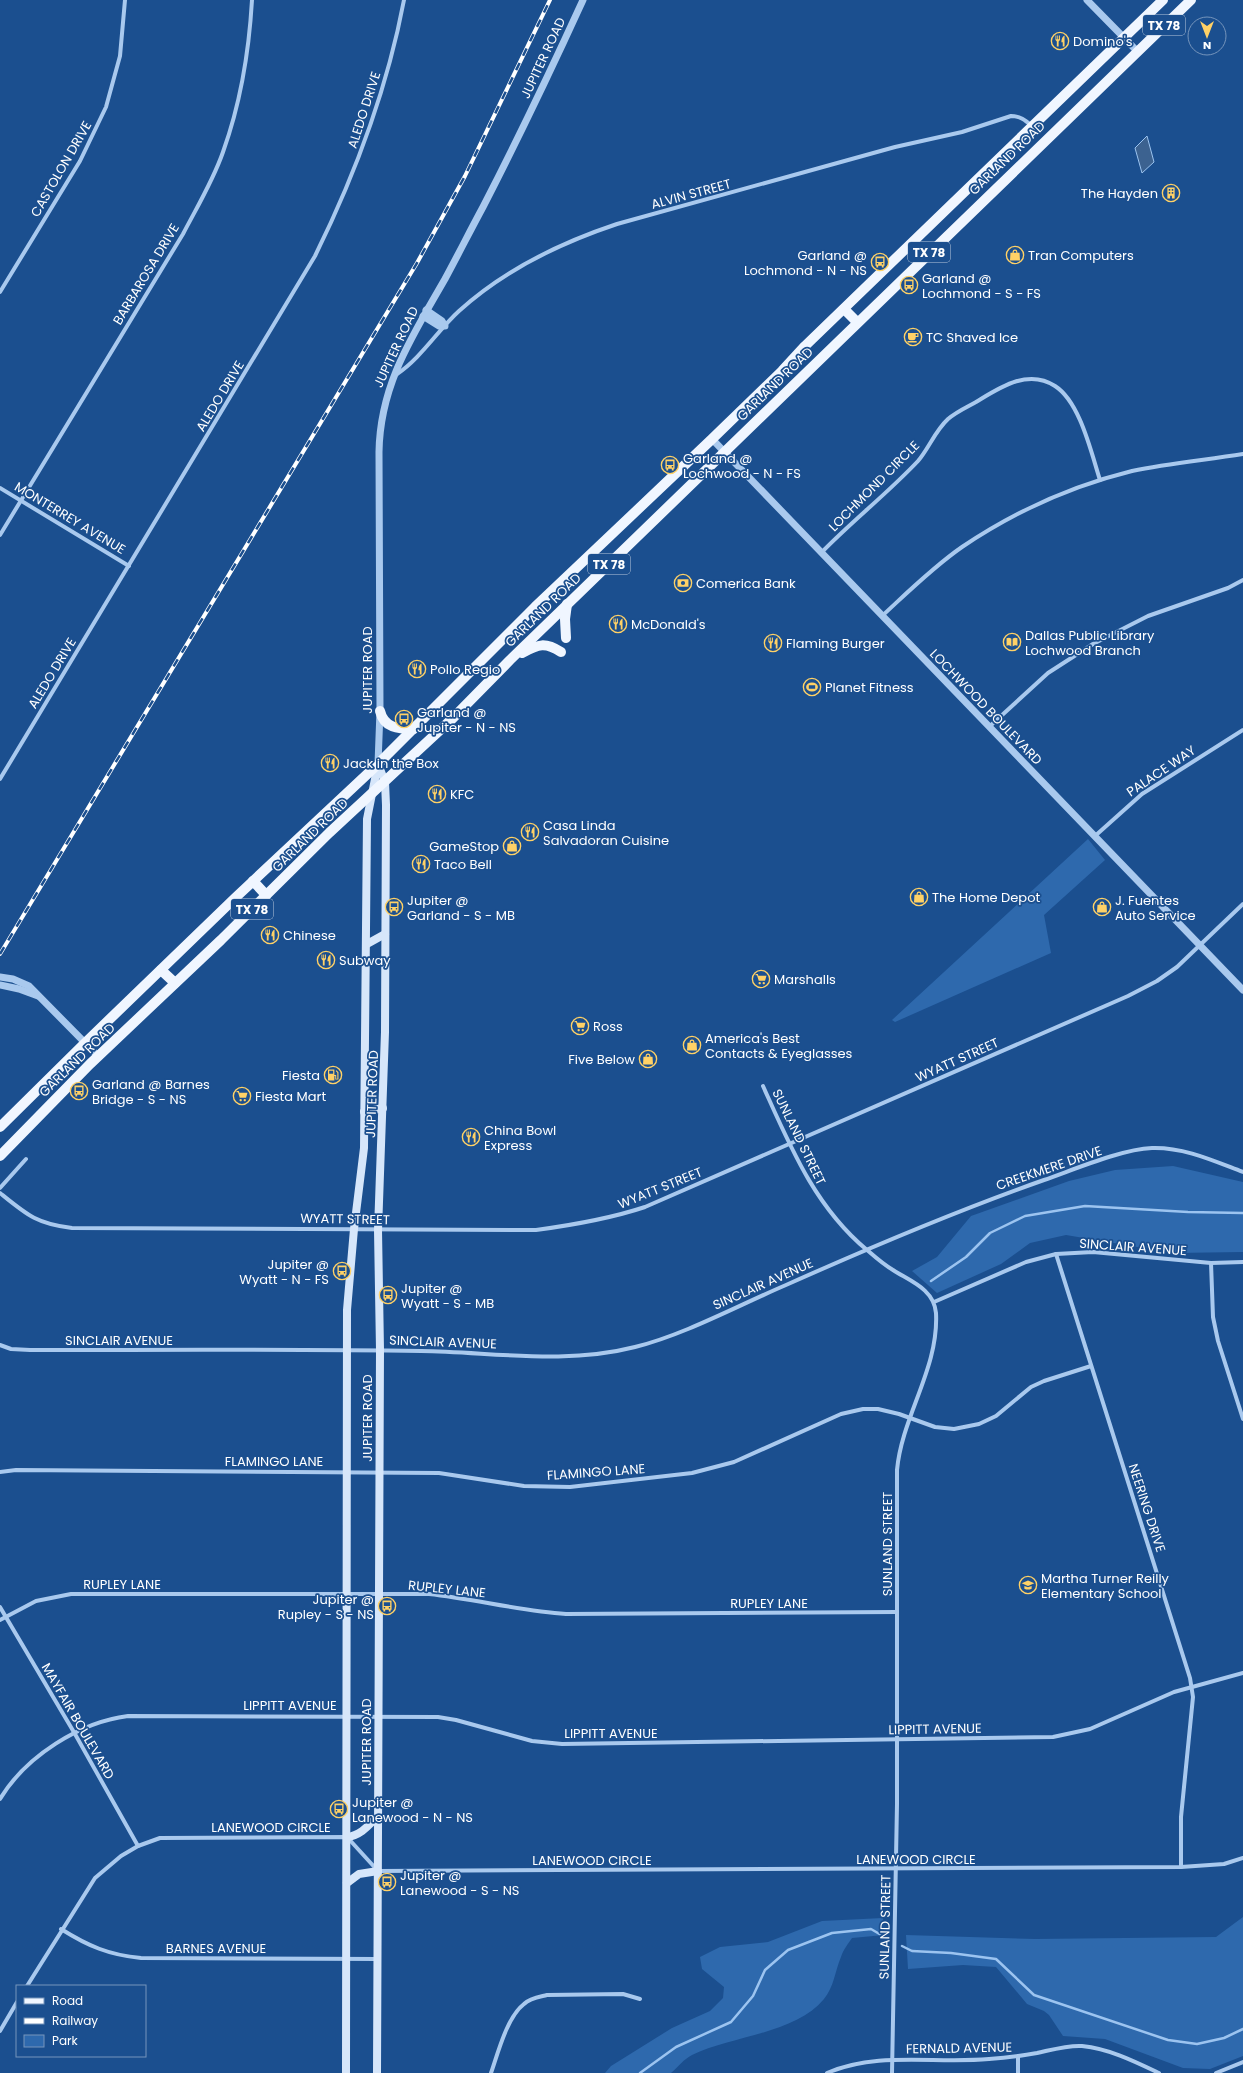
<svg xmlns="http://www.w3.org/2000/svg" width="1243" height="2073" font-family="Poppins,sans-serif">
	<rect width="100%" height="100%" fill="#1b4f8f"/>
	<g fill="#2e69ad">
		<polygon points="1088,839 1105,860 1044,915 1051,953 895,1022 892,1020"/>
		<polygon points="1173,1166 1243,1182 1243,1252 1173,1253 1066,1235 1030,1243 1001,1264 937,1293 912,1271 937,1257 971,1216 1069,1181 1115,1170"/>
		<polygon points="1243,1917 1243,2056 1210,2069 1183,2068 1105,2039 1063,2036 1049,2015 1044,2011 1027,2004 996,1967 963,1965 908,1969 906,1935 1035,1939 1216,1937"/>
		<path d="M883 1918 884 1935 852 1938C848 1944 843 1950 841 1957 835 1971 834 1987 824 1999 795 2034 731 2036 692 2055 684 2059 678 2067 671 2073H605L611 2066 672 2028 710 2011 723 1998 724 1987 702 1969 700 1957 720 1947 768 1942 822 1921Z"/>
	</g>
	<polygon fill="#3c6290" stroke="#9cc4f0" points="1147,136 1154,162 1142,173 1135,148"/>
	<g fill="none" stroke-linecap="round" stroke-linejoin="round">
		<g stroke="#9cc4f0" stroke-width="2.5">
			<polyline points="931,1281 966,1257 990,1233 1025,1216 1085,1206 1188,1212 1243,1213"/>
			<polyline points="902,1946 912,1951 951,1953 996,1959 1034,1995 1168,2040 1197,2044 1224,2038 1243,2029"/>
			<polyline points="640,2073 676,2047 731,2022 753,1996 765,1970 788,1950 832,1933 871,1929 888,1939"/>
		</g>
		<g stroke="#a9c9ee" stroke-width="4">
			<polyline points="0,292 80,161 106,107 120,56 125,0"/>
			<path d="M397 374C421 358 438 330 459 311 504 270 560 243 617 224L895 147 962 132 1011 116C1020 116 1025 120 1032 126"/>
			<polyline points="0,488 129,566"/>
			<path d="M0 535 183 234C197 207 213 181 223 152 241 102 249 52 252 0"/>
			<path d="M821 553C852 521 888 493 918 461 929 448 935 431 948 419 956 412 967 407 976 402 999 388 1028 368 1055 386 1080 402 1091 452 1100 480"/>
			<path d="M882 616C907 593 933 567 962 547 1014 512 1071 486 1132 471 1169 463 1206 460 1243 454"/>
			<polyline points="989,727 1048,673 1093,644 1148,616 1228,588 1243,580"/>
			<path d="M0 779 315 256C355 175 387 90 404 0"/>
			<polyline points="1095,836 1142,794 1243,730"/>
			<path d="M763 1086C790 1146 815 1207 867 1250 875 1257 884 1265 893 1270 910 1281 934 1289 936 1313 939 1368 902 1416 897 1470V1804L892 2073"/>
			<polyline points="0,1188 26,1159"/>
			<path d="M0 1193C27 1215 37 1224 72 1228L536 1230C573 1225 609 1219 645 1207L1128 996 1157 981 1177 967 1243 904"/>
			<polyline points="1056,1254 1190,1678 1193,1697 1181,1817 1181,1867"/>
			<polyline points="1211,1263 1213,1317 1218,1341 1243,1419"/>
			<polyline points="934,1302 1026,1262 1056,1254 1093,1252 1211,1263 1243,1262"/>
			<path d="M0 1345 11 1349 30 1350C160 1350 291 1349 421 1351 492 1352 565 1365 635 1347 684 1335 739 1305 786 1285 871 1247 956 1211 1044 1180 1073 1170 1122 1149 1152 1148 1184 1147 1214 1161 1243 1172"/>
			<polyline points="0,1472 16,1470 439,1473 524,1486 570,1487 692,1473 734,1462 841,1414 863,1409 878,1409 899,1414 935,1427 954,1429 979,1424 996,1416 1031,1387 1044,1381 1091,1366"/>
			<polyline points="0,1607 75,1734 138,1846"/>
			<path d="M0 1620 36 1601 71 1594H429C475 1599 520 1611 566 1614L897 1612"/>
			<path d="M0 1799C26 1756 80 1722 128 1716L438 1717 456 1720 532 1741 562 1744 1053 1737 1090 1729 1174 1692 1243 1673"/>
			<path d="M61 1929C88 1946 109 1955 141 1958L378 1959"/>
			<polyline points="27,1986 95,1878 121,1856 138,1846 160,1838 347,1837 378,1871 1181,1867 1224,1864 1243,1858"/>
			<polyline points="0,2031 17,2002"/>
			<path d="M491 2073C498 2053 507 2017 524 2004 530 1998 539 1997 547 1995L623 1994 640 1999"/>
			<path d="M827 2073C878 2051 934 2064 989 2059 1005 2058 1021 2056 1037 2053 1051 2050 1068 2045 1082 2046 1110 2049 1134 2061 1159 2073"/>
			<polyline points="1018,2073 1018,2057"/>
			<polyline points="1216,2073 1243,2062"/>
		</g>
		<g stroke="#a9c9ee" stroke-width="7">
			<polyline points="1087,0 1137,51"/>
			<polyline points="423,316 439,326 445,326 442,321 426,310"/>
			<polyline points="712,439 1243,990"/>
			<path d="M378 764 380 711 379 452C380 384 413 335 445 279 458 255 470 231 483 207 518 139 551 70 583 0"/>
			<polyline points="0,977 13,979 29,986 98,1056"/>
			<polyline points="0,985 19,989 38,996"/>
		</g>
		<g stroke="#d6e6fa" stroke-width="8">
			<polyline points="367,944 385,934"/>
			<polyline points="364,1112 383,1108"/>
			<path d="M347 1837C361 1835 368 1826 378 1816"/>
			<polyline points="347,1883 359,1874 378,1871"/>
			<polyline points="346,2073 347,1310 354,1229 364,1148 367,819 378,764"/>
			<polyline points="377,2073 380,1350 378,1230 385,1032 386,805 385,782 378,764"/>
		</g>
		<g stroke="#f0f6ff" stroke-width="10">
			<polyline points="844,309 857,322"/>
			<polyline points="566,638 565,619 567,604"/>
			<path d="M522 653C539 644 545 642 561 652"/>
			<path d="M380 711C384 728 398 729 414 729"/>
			<polyline points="253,881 266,895"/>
			<polyline points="161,970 175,983"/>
			<polyline points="0,1127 85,1043 235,898 378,764 535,607 712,439 782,371 805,346 1163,0"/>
			<polyline points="0,1156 90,1064 221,940 329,833 453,718 510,660 1191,0"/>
		</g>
		<defs>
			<polyline id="rail" points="0,954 417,263 465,176 550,0"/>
		</defs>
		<use href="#rail" stroke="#fff" stroke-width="4"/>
		<use href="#rail" stroke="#1b4f8f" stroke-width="2.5" stroke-dasharray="8" stroke-linecap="butt"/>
	</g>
	<defs>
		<symbol id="restaurant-ring" viewBox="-11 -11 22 22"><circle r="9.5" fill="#1b4f8f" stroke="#ffd166" stroke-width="1.5"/><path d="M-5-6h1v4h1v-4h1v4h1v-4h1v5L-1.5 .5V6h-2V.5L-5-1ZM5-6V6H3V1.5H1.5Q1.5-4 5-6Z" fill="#ffd166"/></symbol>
		<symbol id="building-ring" viewBox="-11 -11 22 22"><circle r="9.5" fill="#1b4f8f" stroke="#ffd166" stroke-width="1.5"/><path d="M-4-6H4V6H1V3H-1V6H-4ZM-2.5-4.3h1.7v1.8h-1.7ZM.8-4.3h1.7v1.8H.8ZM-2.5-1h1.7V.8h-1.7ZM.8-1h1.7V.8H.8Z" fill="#ffd166"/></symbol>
		<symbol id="shop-ring" viewBox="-11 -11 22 22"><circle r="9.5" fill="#1b4f8f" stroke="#ffd166" stroke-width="1.5"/><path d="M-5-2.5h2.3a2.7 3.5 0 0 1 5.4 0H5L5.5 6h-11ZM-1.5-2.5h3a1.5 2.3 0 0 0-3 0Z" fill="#ffd166"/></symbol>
		<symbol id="bus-ring" viewBox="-11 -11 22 22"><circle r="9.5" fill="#1b4f8f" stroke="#ffd166" stroke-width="1.5"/><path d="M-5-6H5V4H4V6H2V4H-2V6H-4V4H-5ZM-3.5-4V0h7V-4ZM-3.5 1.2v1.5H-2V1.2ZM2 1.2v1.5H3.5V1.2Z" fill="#ffd166"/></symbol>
		<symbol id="cafe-ring" viewBox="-11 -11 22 22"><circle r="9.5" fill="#1b4f8f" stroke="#ffd166" stroke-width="1.5"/><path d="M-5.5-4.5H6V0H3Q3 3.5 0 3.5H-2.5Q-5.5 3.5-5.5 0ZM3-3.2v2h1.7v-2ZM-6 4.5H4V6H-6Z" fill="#ffd166"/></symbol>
		<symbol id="bank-ring" viewBox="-11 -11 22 22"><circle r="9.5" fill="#1b4f8f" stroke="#ffd166" stroke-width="1.5"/><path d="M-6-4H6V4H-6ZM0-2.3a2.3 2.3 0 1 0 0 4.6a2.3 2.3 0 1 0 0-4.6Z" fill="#ffd166"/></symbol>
		<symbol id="library-ring" viewBox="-11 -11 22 22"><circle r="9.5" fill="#1b4f8f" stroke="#ffd166" stroke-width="1.5"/><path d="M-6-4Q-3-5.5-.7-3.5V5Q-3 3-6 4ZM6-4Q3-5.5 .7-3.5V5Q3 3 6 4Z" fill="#ffd166"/></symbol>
		<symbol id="stadium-ring" viewBox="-11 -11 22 22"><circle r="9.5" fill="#1b4f8f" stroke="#ffd166" stroke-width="1.5"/><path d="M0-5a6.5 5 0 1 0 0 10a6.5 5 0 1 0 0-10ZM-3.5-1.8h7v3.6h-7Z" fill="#ffd166"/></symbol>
		<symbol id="supermarket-ring" viewBox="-11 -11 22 22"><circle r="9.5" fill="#1b4f8f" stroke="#ffd166" stroke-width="1.5"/><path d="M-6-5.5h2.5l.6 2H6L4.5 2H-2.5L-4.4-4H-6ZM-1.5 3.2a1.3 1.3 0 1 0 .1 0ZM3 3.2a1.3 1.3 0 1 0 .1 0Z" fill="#ffd166"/></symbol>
		<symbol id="fuel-ring" viewBox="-11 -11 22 22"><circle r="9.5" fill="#1b4f8f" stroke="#ffd166" stroke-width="1.5"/><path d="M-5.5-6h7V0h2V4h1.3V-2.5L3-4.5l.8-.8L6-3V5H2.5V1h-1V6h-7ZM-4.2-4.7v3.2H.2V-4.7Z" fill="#ffd166"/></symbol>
		<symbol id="school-ring" viewBox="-11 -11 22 22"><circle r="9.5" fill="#1b4f8f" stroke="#ffd166" stroke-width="1.5"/><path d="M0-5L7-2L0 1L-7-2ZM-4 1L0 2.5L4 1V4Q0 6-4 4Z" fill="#ffd166"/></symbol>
	</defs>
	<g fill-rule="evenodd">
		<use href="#restaurant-ring" x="1050" y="31" width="20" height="20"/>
		<use href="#building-ring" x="1161" y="183" width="20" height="20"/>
		<use href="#shop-ring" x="1005" y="245" width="20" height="20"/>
		<use href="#bus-ring" x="870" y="252" width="20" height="20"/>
		<use href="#bus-ring" x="899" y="275" width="20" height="20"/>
		<use href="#cafe-ring" x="903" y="327" width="20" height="20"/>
		<use href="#bus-ring" x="660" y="455" width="20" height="20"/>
		<use href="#bank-ring" x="673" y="573" width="20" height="20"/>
		<use href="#restaurant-ring" x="608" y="614" width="20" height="20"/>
		<use href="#library-ring" x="1002" y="632" width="20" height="20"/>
		<use href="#restaurant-ring" x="763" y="633" width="20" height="20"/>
		<use href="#restaurant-ring" x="407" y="659" width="20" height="20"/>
		<use href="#stadium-ring" x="802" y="677" width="20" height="20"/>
		<use href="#bus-ring" x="394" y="709" width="20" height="20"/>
		<use href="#restaurant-ring" x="320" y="753" width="20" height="20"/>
		<use href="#restaurant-ring" x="427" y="784" width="20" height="20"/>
		<use href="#restaurant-ring" x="520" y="822" width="20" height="20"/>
		<use href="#shop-ring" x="502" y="836" width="20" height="20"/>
		<use href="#restaurant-ring" x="411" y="854" width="20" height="20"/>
		<use href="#shop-ring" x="909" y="887" width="20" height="20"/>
		<use href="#bus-ring" x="384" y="897" width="20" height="20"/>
		<use href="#shop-ring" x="1092" y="897" width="20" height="20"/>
		<use href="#restaurant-ring" x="260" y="925" width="20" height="20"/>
		<use href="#restaurant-ring" x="316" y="950" width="20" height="20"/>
		<use href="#supermarket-ring" x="751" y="969" width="20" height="20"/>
		<use href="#supermarket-ring" x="570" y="1016" width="20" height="20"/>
		<use href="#shop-ring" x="682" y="1035" width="20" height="20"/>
		<use href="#shop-ring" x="638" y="1049" width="20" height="20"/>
		<use href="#fuel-ring" x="323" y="1065" width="20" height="20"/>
		<use href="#bus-ring" x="69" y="1081" width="20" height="20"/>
		<use href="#supermarket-ring" x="232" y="1086" width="20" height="20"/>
		<use href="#restaurant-ring" x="461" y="1127" width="20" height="20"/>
		<use href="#bus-ring" x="332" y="1261" width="20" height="20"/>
		<use href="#bus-ring" x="378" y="1285" width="20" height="20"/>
		<use href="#school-ring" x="1018" y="1575" width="20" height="20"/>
		<use href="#bus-ring" x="377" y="1596" width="20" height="20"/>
		<use href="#bus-ring" x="329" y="1799" width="20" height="20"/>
		<use href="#bus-ring" x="377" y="1872" width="20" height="20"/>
	</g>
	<g text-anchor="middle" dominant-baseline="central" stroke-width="3.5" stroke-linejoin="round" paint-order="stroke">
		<g fill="#1b4f8f" stroke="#bbcadd" stroke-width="1">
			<rect x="1143" y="15" width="42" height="20" rx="3"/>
			<rect x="908" y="242" width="42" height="20" rx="3"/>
			<rect x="588" y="554" width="42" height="20" rx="3"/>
			<rect x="231" y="899" width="42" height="20" rx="3"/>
		</g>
		<g font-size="12" font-weight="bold" fill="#fff">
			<text x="1164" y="25">TX 78</text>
			<text x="929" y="252">TX 78</text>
			<text x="609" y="564">TX 78</text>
			<text x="252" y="909">TX 78</text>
		</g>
		<g font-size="13" fill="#fff" stroke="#1b4f8f" text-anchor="start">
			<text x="1073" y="41">Domino's</text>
			<text x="1158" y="193" text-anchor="end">The Hayden</text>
			<text x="867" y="255" text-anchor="end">Garland @<tspan x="867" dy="15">Lochmond - N - NS</tspan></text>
			<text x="1028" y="255">Tran Computers</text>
			<text x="922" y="278">Garland @<tspan x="922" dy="15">Lochmond - S - FS</tspan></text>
			<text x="926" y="337">TC Shaved Ice</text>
			<text x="683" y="458">Garland @<tspan x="683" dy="15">Lochwood - N - FS</tspan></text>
			<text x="696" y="583">Comerica Bank</text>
			<text x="631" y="624">McDonald's</text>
			<text x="1025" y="635">Dallas Public Library<tspan x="1025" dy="15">Lochwood Branch</tspan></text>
			<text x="786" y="643">Flaming Burger</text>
			<text x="430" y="669">Pollo Regio</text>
			<text x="825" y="687">Planet Fitness</text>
			<text x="417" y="712">Garland @<tspan x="417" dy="15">Jupiter - N - NS</tspan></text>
			<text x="343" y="763">Jack in the Box</text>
			<text x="450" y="794">KFC</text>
			<text x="543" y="825">Casa Linda<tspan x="543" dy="15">Salvadoran Cuisine</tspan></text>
			<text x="499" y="846" text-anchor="end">GameStop</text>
			<text x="434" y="864">Taco Bell</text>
			<text x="932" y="897">The Home Depot</text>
			<text x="407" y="900">Jupiter @<tspan x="407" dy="15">Garland - S - MB</tspan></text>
			<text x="1115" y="900">J. Fuentes<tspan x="1115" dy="15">Auto Service</tspan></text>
			<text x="283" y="935">Chinese</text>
			<text x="339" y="960">Subway</text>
			<text x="774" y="979">Marshalls</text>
			<text x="593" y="1026">Ross</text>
			<text x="705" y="1038">America's Best<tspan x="705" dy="15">Contacts &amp; Eyeglasses</tspan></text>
			<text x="635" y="1059" text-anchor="end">Five Below</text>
			<text x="320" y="1075" text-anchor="end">Fiesta</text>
			<text x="92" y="1084">Garland @ Barnes<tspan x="92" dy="15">Bridge - S - NS</tspan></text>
			<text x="255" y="1096">Fiesta Mart</text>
			<text x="484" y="1130">China Bowl<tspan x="484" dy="15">Express</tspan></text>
			<text x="329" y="1264" text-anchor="end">Jupiter @<tspan x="329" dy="15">Wyatt - N - FS</tspan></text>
			<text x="401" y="1288">Jupiter @<tspan x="401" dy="15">Wyatt - S - MB</tspan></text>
			<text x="1041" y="1578">Martha Turner Reilly<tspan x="1041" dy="15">Elementary School</tspan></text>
			<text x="374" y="1599" text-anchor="end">Jupiter @<tspan x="374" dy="15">Rupley - S - NS</tspan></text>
			<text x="352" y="1802">Jupiter @<tspan x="352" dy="15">Lanewood - N - NS</tspan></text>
			<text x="400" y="1875">Jupiter @<tspan x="400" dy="15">Lanewood - S - NS</tspan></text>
		</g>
		<g font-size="13" fill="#fff" stroke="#1b4f8f">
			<text transform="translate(543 58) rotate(-65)">JUPITER ROAD</text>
			<text transform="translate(364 110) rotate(-72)">ALEDO DRIVE</text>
			<text transform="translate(1007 158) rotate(-44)">GARLAND ROAD</text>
			<text transform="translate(61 169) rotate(-60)">CASTOLON DRIVE</text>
			<text transform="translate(691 194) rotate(-15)">ALVIN STREET</text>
			<text transform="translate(146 274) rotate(-59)">BARBAROSA DRIVE</text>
			<text transform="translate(396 347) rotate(-65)">JUPITER ROAD</text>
			<text transform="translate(775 384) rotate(-44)">GARLAND ROAD</text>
			<text transform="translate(220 396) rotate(-59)">ALEDO DRIVE</text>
			<text transform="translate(874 486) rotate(-45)">LOCHMOND CIRCLE</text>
			<text transform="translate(70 518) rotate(31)">MONTERREY AVENUE</text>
			<text transform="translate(543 610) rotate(-44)">GARLAND ROAD</text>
			<text transform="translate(367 670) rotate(-90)">JUPITER ROAD</text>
			<text transform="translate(52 673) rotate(-59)">ALEDO DRIVE</text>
			<text transform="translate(986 707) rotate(46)">LOCHWOOD BOULEVARD</text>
			<text transform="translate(1161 771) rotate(-34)">PALACE WAY</text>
			<text transform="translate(310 835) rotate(-44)">GARLAND ROAD</text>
			<text transform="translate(77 1060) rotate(-44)">GARLAND ROAD</text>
			<text transform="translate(957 1060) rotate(-24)">WYATT STREET</text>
			<text transform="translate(372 1094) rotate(-88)">JUPITER ROAD</text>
			<text transform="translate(799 1137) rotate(64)">SUNLAND STREET</text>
			<text transform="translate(1049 1168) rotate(-19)">CREEKMERE DRIVE</text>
			<text transform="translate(660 1188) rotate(-22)">WYATT STREET</text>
			<text transform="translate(345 1219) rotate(1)">WYATT STREET</text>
			<text transform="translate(1133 1247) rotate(4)">SINCLAIR AVENUE</text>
			<text transform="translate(763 1284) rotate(-24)">SINCLAIR AVENUE</text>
			<text x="119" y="1340">SINCLAIR AVENUE</text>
			<text transform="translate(443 1342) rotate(2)">SINCLAIR AVENUE</text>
			<text transform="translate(367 1418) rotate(-90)">JUPITER ROAD</text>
			<text x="274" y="1461">FLAMINGO LANE</text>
			<text transform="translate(596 1472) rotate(-4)">FLAMINGO LANE</text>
			<text transform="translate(1147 1508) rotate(72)">NEERING DRIVE</text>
			<text transform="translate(887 1544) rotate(-90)">SUNLAND STREET</text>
			<text x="122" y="1584">RUPLEY LANE</text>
			<text transform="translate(447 1589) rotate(6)">RUPLEY LANE</text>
			<text x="769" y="1603">RUPLEY LANE</text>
			<text x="290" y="1705">LIPPITT AVENUE</text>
			<text transform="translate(78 1721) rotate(60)">MAYFAIR BOULEVARD</text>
			<text transform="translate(935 1729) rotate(-1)">LIPPITT AVENUE</text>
			<text x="611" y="1733">LIPPITT AVENUE</text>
			<text transform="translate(366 1742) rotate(-90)">JUPITER ROAD</text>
			<text x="271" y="1827">LANEWOOD CIRCLE</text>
			<text x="916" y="1859">LANEWOOD CIRCLE</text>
			<text x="592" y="1860">LANEWOOD CIRCLE</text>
			<text transform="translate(885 1927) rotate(-89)">SUNLAND STREET</text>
			<text x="216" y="1948">BARNES AVENUE</text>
			<text transform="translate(959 2048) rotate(-1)">FERNALD AVENUE</text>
		</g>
	</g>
	<rect x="16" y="1985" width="130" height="72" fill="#1b4f8f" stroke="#7695bc"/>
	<rect x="24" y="1998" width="20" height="6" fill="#f0f6ff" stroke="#7695bc"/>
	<text x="52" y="2005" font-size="12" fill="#ffffff">Road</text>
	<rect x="24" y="2018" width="20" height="6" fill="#ffffff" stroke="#7695bc"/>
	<text x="52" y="2025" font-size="12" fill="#ffffff">Railway</text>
	<rect x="24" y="2035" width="20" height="12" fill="#2e69ad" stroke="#7695bc"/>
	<text x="52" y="2045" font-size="12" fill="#ffffff">Park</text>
	<g transform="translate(1207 36) rotate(180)"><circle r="19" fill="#1b4f8f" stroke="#7695bc"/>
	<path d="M0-3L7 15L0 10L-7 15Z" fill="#ffd166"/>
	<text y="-6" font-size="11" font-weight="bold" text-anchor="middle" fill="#ffffff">N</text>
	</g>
</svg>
